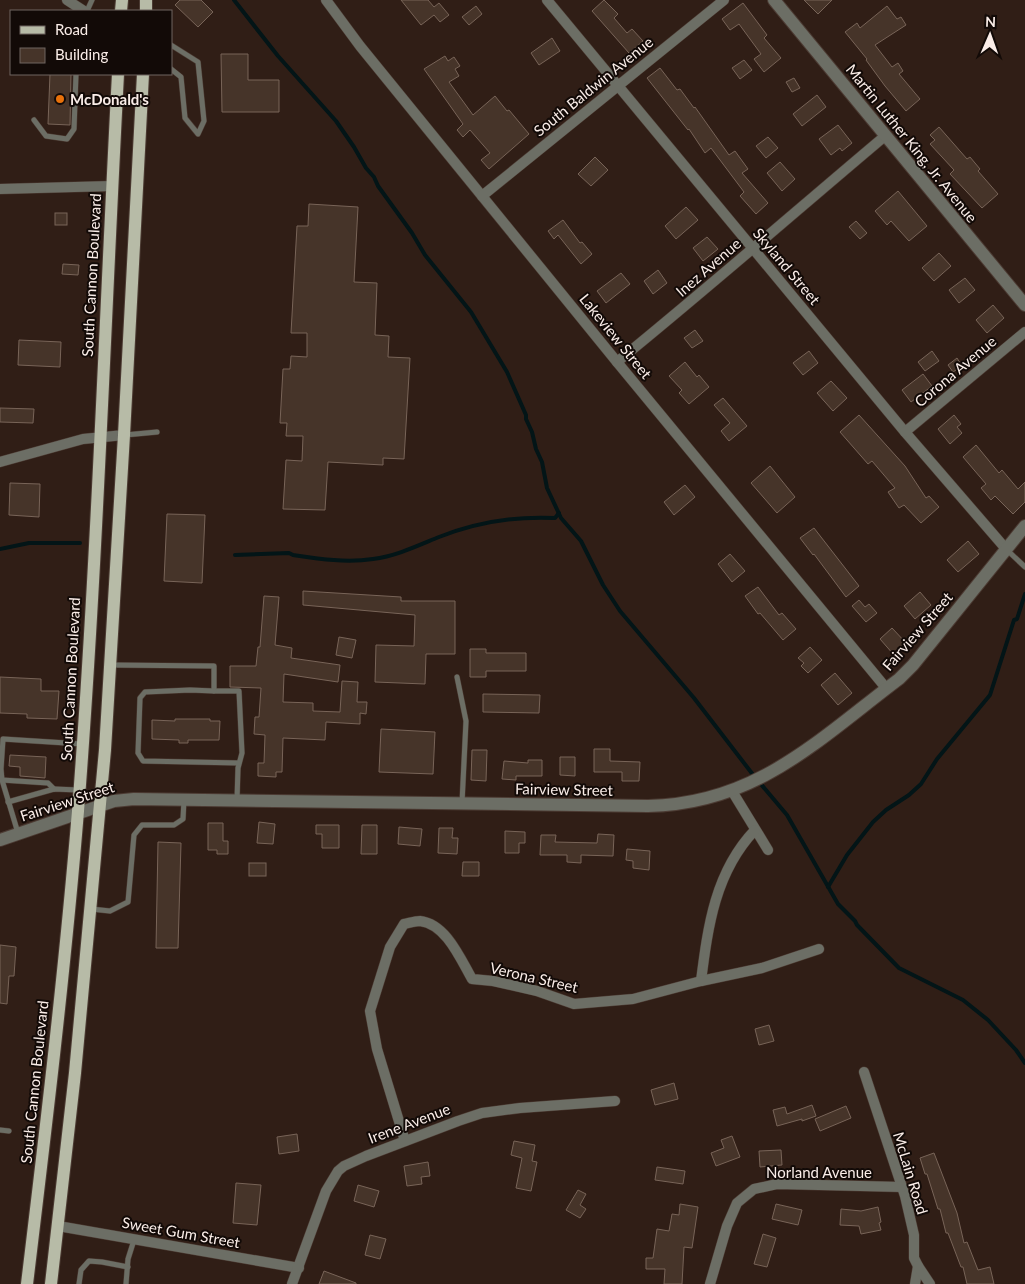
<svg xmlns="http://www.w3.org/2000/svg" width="1025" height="1284" font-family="Lato,sans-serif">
	<rect width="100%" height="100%" fill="#301e16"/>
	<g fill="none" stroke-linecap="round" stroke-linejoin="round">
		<g stroke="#031517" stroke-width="4">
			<polyline points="234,0 278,56 336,121 354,147 366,168 374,177 378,186 412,233 425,255 471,312 507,372 526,415 526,419 532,432 536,449 542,462 547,488 561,518 581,541 603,585 620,611 694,698 754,776 787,815 838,904 855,921 857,925 899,968 963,1000 988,1020 1016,1050 1025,1063"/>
			<polyline points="0,549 29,543 80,543"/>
			<path d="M235 555 289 553 293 555C320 559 346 563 373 559 396 556 417 546 439 537 475 523 516 516 555 518L559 513"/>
			<polyline points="828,887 847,855 873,822 886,810 909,795 921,784 937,759 990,695 1014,620 1017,619 1025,594"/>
		</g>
	</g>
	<g fill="#463429" stroke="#786458">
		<polygon points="180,0 201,0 213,12 198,27 175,5"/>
		<polygon points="401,0 428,0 434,7 439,3 449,15 440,22 434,15 421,25"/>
		<polygon points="604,0 618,14 614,18 627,33 632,29 643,41 629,53 592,11"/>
		<polygon points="804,0 832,0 818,14"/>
		<polygon points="743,3 767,35 764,38 781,58 764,72 754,59 761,54 739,24 730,30 722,19"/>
		<polygon points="476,6 482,14 469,25 462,17"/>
		<polygon points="887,6 897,19 901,17 906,25 875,45 892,67 898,63 903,71 899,74 920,99 906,111 885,86 866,60 867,59 845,32 857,23 860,28"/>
		<polygon points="552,38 560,51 539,65 531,53"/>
		<polygon points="221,54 248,54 248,80 279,80 279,112 222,112"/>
		<polygon points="445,56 448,61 454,57 460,66 455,69 459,76 449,82 473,115 495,96 507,111 509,110 529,134 489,169 481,160 490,153 470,130 463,137 457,130 463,124 424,69"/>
		<polygon points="744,60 752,70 740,79 732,68"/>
		<polygon points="660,68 677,90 680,89 694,108 695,107 729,155 735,151 748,169 742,173 768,203 756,214 740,196 744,192 711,148 705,153 689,129 688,130 647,78"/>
		<polygon points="50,74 71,74 70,125 48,124"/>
		<polygon points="794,78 800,88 792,92 786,82"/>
		<polygon points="817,95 826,107 802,126 793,114"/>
		<polygon points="838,125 852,143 842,151 840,148 831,155 819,139"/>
		<polygon points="939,127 967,159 970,157 980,169 978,171 998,194 982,208 950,174 954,170 930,144 935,140 930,135"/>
		<polygon points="768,137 778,148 766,158 756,146"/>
		<polygon points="595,157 608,170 591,186 578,174"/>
		<polygon points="780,162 795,179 782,191 767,173"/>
		<polygon points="898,191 927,226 909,241 891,221 887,225 875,211"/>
		<polygon points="309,204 358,207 354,282 377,283 375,335 389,336 388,357 410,358 404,459 383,458 383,465 328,462 325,510 283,509 286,460 302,461 303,436 286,436 287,423 280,423 283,369 290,369 291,356 307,357 307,333 291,333 297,226 308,226"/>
		<polygon points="686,207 698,220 676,239 665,226"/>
		<rect x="55" y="213" width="12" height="12"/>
		<polygon points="563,220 580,243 582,242 592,254 581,264 558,235 554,239 548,231"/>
		<polygon points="856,221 867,233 860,239 849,227"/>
		<polygon points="707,237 718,249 703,261 693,248"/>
		<polygon points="939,253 951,266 934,281 922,268"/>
		<polygon points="63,264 79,265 78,275 62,274"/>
		<polygon points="658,270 667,283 653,294 644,281"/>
		<polygon points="621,273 630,284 606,303 597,291"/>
		<polygon points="965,278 975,290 959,303 949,290"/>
		<polygon points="993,305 1004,318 987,333 976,320"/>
		<polygon points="695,330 703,341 692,348 684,338"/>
		<polygon points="19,340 61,342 60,367 18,365"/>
		<polygon points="809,351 818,363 803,375 793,363"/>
		<polygon points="932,351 939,361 925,371 918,362"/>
		<polygon points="957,358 962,366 953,372 948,365"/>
		<polygon points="685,362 697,377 699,375 709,387 689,404 679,393 682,390 669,376"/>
		<polygon points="923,374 932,386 911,402 902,390"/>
		<polygon points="831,381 847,398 833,411 817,393"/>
		<polygon points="723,398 747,426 729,441 721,431 730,423 714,405"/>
		<polygon points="0,408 34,409 33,423 0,422"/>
		<polygon points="859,415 905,466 926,498 929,496 939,507 921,523 904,505 899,508 888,492 895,488 872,461 868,464 840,432"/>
		<polygon points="954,415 961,424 957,427 962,433 950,444 938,429"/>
		<polygon points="976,445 999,473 1002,470 1018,489 1025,482 1025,502 1013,514 995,496 991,500 981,488 986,484 963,457"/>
		<polygon points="770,466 795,497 777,513 751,483"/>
		<polygon points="10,483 40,484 39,517 9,515"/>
		<polygon points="685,485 695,497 674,515 664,502"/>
		<polygon points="167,514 205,515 202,583 164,581"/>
		<polygon points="814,528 859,586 846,597 814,554 813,555 800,538"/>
		<polygon points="968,541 979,554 958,572 947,560"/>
		<polygon points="730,554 745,571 732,582 718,564"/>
		<polygon points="758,587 779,615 782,613 796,629 783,640 760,613 758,614 745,596"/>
		<polygon points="303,591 401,597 401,601 455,601 455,654 426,654 425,684 375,682 376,645 414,646 415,615 303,605"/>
		<polygon points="920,592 931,605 915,619 904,606"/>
		<polygon points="264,596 279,597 275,645 292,648 291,658 340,665 338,682 284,674 283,702 313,703 313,711 340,712 342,681 358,682 357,702 367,702 366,714 360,713 360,724 326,722 325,740 283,738 282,772 276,772 276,777 258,776 258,763 264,763 265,735 254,734 255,717 259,717 261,688 230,687 230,666 256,666 258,647 260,647"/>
		<polygon points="859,600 865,607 869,604 877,613 866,622 852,606"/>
		<polygon points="892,628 907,644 894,655 880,639"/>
		<polygon points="339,637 356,640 352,658 336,655"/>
		<polygon points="810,647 822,660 808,673 801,666 804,663 798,658"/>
		<polygon points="470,649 486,649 486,653 526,653 526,671 486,671 486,677 470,677"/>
		<polygon points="835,673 852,693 838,705 821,685"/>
		<polygon points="0,677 41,679 41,691 59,691 57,719 27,718 27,714 0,713"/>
		<polygon points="483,694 540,695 539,713 483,712"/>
		<polygon points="175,719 210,719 210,721 220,721 219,740 188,740 188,743 179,743 179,740 152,739 152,720 175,721"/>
		<polygon points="381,729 435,732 433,774 379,772"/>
		<polygon points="594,749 610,749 610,761 640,762 639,781 622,781 622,772 594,772"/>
		<polygon points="472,750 487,750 486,781 471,780"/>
		<polygon points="10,755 46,757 45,778 20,776 20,767 9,766"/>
		<polygon points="560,757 575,757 575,776 560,775"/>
		<polygon points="528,760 542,760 542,776 516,776 516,780 502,779 504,761 528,763"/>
		<polygon points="259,822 275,824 273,844 257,843"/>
		<polygon points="208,823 223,823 223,841 228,841 228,854 217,854 217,850 208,850"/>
		<polygon points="316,825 339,825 339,848 322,848 322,834 316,834"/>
		<polygon points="362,825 377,825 377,854 361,854"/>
		<polygon points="399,827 422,829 420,846 398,844"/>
		<polygon points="439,828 453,828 452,838 458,838 457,854 438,853"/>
		<polygon points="505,831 525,832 525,843 519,843 519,853 505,853"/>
		<polygon points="598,834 614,835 613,856 581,855 581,863 567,862 567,855 540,855 541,835 556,835 555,842 597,843"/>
		<polygon points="158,842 181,843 178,948 156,948"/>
		<polygon points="627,849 650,851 649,870 633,868 633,861 626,860"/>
		<polygon points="463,862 479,862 479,876 462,876"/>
		<rect x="249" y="863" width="17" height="13"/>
		<polygon points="0,945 16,947 14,976 9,976 7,1004 0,1003"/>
		<polygon points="769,1025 774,1041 759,1045 755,1029"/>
		<polygon points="674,1083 678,1099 655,1105 651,1090"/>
		<polygon points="812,1105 816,1116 802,1121 802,1119 777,1126 773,1110 785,1107 787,1114"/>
		<polygon points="846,1106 851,1118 820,1131 815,1119"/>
		<polygon points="297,1134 299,1151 279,1154 277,1137"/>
		<polygon points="732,1136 740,1157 716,1166 711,1153 724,1148 721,1140"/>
		<polygon points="514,1141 535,1145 532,1161 537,1162 531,1191 516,1188 522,1158 511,1155"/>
		<polygon points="781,1150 782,1165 760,1167 759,1151"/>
		<polygon points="934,1153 957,1213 964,1243 967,1242 978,1270 990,1267 994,1284 967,1284 963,1267 961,1267 948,1233 946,1233 940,1209 938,1209 927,1174 925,1174 920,1158"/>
		<polygon points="428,1162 430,1176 421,1177 422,1184 407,1186 404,1166"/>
		<polygon points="657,1167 685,1171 683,1184 655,1180"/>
		<polygon points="236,1183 261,1185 257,1225 233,1223"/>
		<polygon points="358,1185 379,1191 374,1207 354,1201"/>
		<polygon points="578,1190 586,1194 580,1205 586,1209 580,1218 566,1210"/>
		<polygon points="680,1204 698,1207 692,1248 684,1247 682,1284 664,1284 665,1269 646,1269 646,1258 653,1258 657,1229 669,1231 672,1214 679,1215"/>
		<polygon points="776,1204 802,1210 798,1225 772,1219"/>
		<polygon points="878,1207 881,1222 879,1223 881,1230 861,1234 859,1226 840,1225 841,1209 861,1211"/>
		<polygon points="763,1234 776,1238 767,1267 754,1264"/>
		<polygon points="370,1235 386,1239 380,1259 365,1255"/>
		<polygon points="324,1271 356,1283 356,1284 319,1284"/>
	</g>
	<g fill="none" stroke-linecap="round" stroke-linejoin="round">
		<defs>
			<g id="service">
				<polyline points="87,11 92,0"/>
				<polyline points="171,45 198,62 204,121 198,134 185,118 181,77 171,69"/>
				<polyline points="34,120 46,136 67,139 74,129 76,74"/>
				<polyline points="125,435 157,432"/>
				<polyline points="1007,550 1025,567"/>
				<polyline points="111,665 214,666 214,691 239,691 242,753 238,768 237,800"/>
				<polyline points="457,677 466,721 462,803"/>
				<polyline points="214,691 190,690 145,692 140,698 138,753 143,761 239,763"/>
				<polyline points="2,780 48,783 54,789"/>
				<polyline points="8,802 54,789 78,790"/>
				<polyline points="18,833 2,780 1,769 3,739 82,744"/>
				<polyline points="91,909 110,911 128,902 134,835 142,825 174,825 183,819 184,800"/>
				<polyline points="0,1130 9,1131"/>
				<polyline points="79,1284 81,1270 89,1261 102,1262 128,1267"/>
				<polyline points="126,1284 128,1259 134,1240"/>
			</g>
			<g id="minor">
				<polyline points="67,0 84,11"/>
				<polyline points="326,0 360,46 617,362 886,688"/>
				<polyline points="547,0 905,432 1006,549"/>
				<polyline points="0,189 112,186"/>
				<polyline points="482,196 724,0"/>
				<path d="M617 362C708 288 796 211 885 136"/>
				<polyline points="905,432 1025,332"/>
				<polyline points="0,462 83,439 124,435"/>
				<polyline points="732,791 768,850"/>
				<path d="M701 981C708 926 715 872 755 830"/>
				<polyline points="864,1072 905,1196 914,1235 914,1258 918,1266 915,1284"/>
				<path d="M405 1141 377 1049 370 1011 390 947 404 924C409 923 415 921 420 921 446 924 460 958 472 979L493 981 537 991 574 1004 633 999 701 981 762 968 819 949"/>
				<polyline points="58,1226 299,1268"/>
				<polyline points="918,1266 930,1284"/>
				<polyline points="292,1284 326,1191 338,1171 344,1166 366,1156 458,1121 482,1113 520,1108 615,1101"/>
				<polyline points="710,1284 727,1226 737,1203 754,1189 777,1184 902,1187"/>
			</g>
			<g id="tertiary">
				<polyline points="774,0 1025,305"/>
				<path d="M0 840 114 801 134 799 648 806C756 804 818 740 899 679L913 665 1025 526"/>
			</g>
			<g id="primary">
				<polyline points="121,11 122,0"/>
				<polyline points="146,11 146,0"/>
				<path d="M27 1284C46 1127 65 969 78 811 97 566 105 319 118 74"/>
				<polyline points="51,1284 75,1073 105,750 124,435 143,74"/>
			</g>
		</defs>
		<use href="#service" stroke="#4c3b33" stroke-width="6"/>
		<use href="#minor" stroke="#4c3b33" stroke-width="11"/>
		<use href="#tertiary" stroke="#4c3b33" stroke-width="14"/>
		<use href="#primary" stroke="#4c3b33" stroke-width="14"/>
		<use href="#service" stroke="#6c6e65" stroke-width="5"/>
		<use href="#minor" stroke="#6c6e65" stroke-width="10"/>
		<use href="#tertiary" stroke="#6c6e65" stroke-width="12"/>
		<use href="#primary" stroke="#b7bba7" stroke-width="12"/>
	</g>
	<circle fill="#e8710a" stroke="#120a07" stroke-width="2" cx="60" cy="99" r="5"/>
	<g text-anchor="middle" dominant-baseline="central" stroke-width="4" stroke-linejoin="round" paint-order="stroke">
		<g font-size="15" fill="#faede8" stroke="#120a07">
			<text transform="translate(593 86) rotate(-39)">South Baldwin Avenue</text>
			<text transform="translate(912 143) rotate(51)">Martin Luther King, Jr. Avenue</text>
			<text transform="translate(787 266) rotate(50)">Skyland Street</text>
			<text transform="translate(708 267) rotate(-41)">Inez Avenue</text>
			<text transform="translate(91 275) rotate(-87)">South Cannon Boulevard</text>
			<text transform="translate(616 336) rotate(51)">Lakeview Street</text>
			<text transform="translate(955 371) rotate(-40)">Corona Avenue</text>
			<text transform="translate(917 631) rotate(-49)">Fairview Street</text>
			<text transform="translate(70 679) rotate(-87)">South Cannon Boulevard</text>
			<text transform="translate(564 789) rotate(1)">Fairview Street</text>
			<text transform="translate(67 801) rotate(-18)">Fairview Street</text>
			<text transform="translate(534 977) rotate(13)">Verona Street</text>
			<text transform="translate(34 1082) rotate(-84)">South Cannon Boulevard</text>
			<text transform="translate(409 1123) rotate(-21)">Irene Avenue</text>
			<text x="819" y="1172">Norland Avenue</text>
			<text transform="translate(911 1173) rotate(73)">McLain Road</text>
			<text transform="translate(181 1232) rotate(10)">Sweet Gum Street</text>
		</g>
		<g font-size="15" font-weight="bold" fill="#faede8" stroke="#120a07" text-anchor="start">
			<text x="70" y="99">McDonald's</text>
		</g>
	</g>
	<rect x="10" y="10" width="162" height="65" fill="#120a07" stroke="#6f6561"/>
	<rect x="20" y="26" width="25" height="8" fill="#b7bba7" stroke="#6f6561"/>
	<text x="55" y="35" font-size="15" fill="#faede8">Road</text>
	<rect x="20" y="48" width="25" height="15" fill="#463429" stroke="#6f6561"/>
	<text x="55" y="60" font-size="15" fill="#faede8">Building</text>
	<g transform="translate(990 35) rotate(2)" stroke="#120a07" stroke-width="4" paint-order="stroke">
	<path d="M0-4L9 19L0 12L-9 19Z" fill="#faede8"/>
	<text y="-8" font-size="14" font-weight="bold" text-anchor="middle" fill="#faede8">N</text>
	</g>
</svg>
